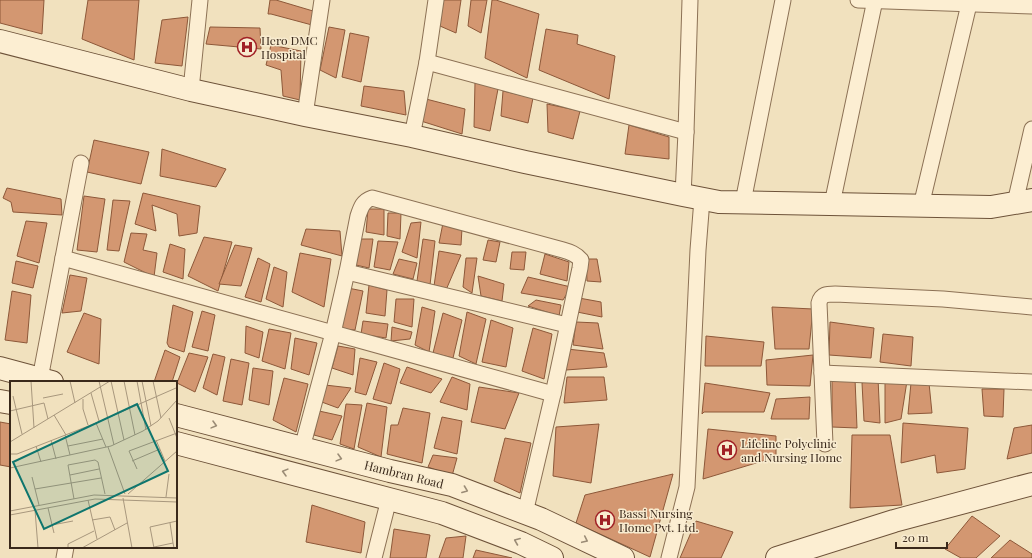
<svg xmlns="http://www.w3.org/2000/svg" width="1032" height="558" font-family="'Playfair Display',serif">
	<rect width="100%" height="100%" fill="#f1e1be"/>
	<g fill="#d39771" stroke="#8d5839">
		<polygon points="0,0 44,0 42,34 0,23"/>
		<polygon points="88,0 139,0 134,60 82,39"/>
		<polygon points="270,0 276,0 313,11 312,25 271,14 268,14"/>
		<polygon points="443,0 461,0 456,33 440,26"/>
		<polygon points="471,0 487,0 481,33 468,26"/>
		<polygon points="492,0 496,0 539,14 527,78 485,58"/>
		<polygon points="188,17 182,66 155,63 162,20"/>
		<polygon points="210,27 260,28 261,49 206,44"/>
		<polygon points="329,27 345,30 336,78 320,70"/>
		<polygon points="546,29 578,35 577,44 615,56 609,99 539,70"/>
		<polygon points="350,33 369,37 361,82 342,77"/>
		<polygon points="271,45 301,51 300,100 283,96 281,70 266,65"/>
		<polygon points="475,82 498,89 490,131 474,127"/>
		<polygon points="364,86 404,91 406,115 361,106"/>
		<polygon points="503,91 533,98 528,123 501,116"/>
		<polygon points="426,99 465,109 462,134 421,121"/>
		<polygon points="547,104 580,111 573,139 548,132"/>
		<polygon points="629,125 669,137 669,159 625,154"/>
		<polygon points="94,140 149,152 141,184 87,172"/>
		<polygon points="162,149 226,169 216,187 160,176"/>
		<polygon points="7,188 61,199 62,215 13,212 11,202 3,198"/>
		<polygon points="143,193 200,206 197,233 179,236 177,214 152,205 156,231 135,224"/>
		<polygon points="84,196 105,199 97,252 77,250"/>
		<polygon points="113,200 130,201 119,251 107,250"/>
		<polygon points="368,209 384,209 384,235 366,232"/>
		<polygon points="388,213 401,213 400,239 387,236"/>
		<polygon points="26,221 47,223 39,263 17,256"/>
		<polygon points="421,222 417,258 402,252 411,223"/>
		<polygon points="443,223 462,228 461,245 439,243"/>
		<polygon points="306,229 340,231 342,256 301,245"/>
		<polygon points="131,233 147,234 143,250 157,253 154,277 124,262"/>
		<polygon points="204,237 232,242 218,291 188,276"/>
		<polygon points="360,239 373,239 369,268 356,265"/>
		<polygon points="423,239 435,241 430,285 417,281"/>
		<polygon points="488,240 500,242 496,262 483,260"/>
		<polygon points="378,241 398,242 390,270 374,267"/>
		<polygon points="170,244 185,249 183,279 163,272"/>
		<polygon points="235,245 252,248 241,286 219,284"/>
		<polygon points="439,251 461,255 446,290 434,286"/>
		<polygon points="512,252 526,252 524,270 510,269"/>
		<polygon points="300,253 331,259 324,307 292,292"/>
		<polygon points="545,254 569,262 567,281 540,274"/>
		<polygon points="258,258 270,264 261,302 245,297"/>
		<polygon points="466,258 477,258 472,293 463,287"/>
		<polygon points="399,259 417,263 413,279 393,274"/>
		<polygon points="586,259 597,259 601,282 587,281"/>
		<polygon points="16,261 38,266 33,288 12,283"/>
		<polygon points="274,267 287,272 283,307 266,299"/>
		<polygon points="70,275 87,278 81,311 62,313"/>
		<polygon points="478,276 504,284 502,301 481,296"/>
		<polygon points="528,277 571,287 563,300 521,293"/>
		<polygon points="369,285 387,290 385,316 366,313"/>
		<polygon points="348,288 363,291 355,330 340,329"/>
		<polygon points="12,291 31,295 27,343 5,340"/>
		<polygon points="579,298 601,302 602,317 577,312"/>
		<polygon points="396,299 414,299 412,327 394,322"/>
		<polygon points="536,300 561,305 559,316 528,306"/>
		<polygon points="173,305 193,312 184,352 169,347 167,343"/>
		<polygon points="422,307 435,311 429,352 415,345"/>
		<polygon points="772,307 813,309 809,349 775,349"/>
		<polygon points="202,311 215,315 208,351 192,347"/>
		<polygon points="467,312 486,319 476,364 459,356"/>
		<polygon points="84,313 101,319 99,364 67,352"/>
		<polygon points="443,313 462,320 453,358 433,353"/>
		<polygon points="491,320 513,328 506,367 482,362"/>
		<polygon points="363,321 388,324 386,338 361,334"/>
		<polygon points="576,322 598,323 603,349 573,345"/>
		<polygon points="830,322 874,328 871,358 829,355"/>
		<polygon points="246,326 263,332 259,358 245,353"/>
		<polygon points="392,327 412,332 410,339 391,341"/>
		<polygon points="533,328 552,334 544,379 522,371"/>
		<polygon points="269,329 291,333 285,369 262,361"/>
		<polygon points="883,334 913,337 911,366 880,362"/>
		<polygon points="706,336 764,342 761,366 705,366"/>
		<polygon points="295,338 317,343 309,375 291,369"/>
		<polygon points="338,346 355,349 353,375 332,368"/>
		<polygon points="567,349 604,353 607,367 566,370"/>
		<polygon points="165,350 180,357 172,382 154,382"/>
		<polygon points="189,353 208,357 195,392 177,383"/>
		<polygon points="213,354 225,357 217,395 203,388"/>
		<polygon points="813,355 810,386 767,385 766,360"/>
		<polygon points="360,358 377,362 366,395 355,392"/>
		<polygon points="231,359 249,363 242,405 223,401"/>
		<polygon points="384,363 400,369 391,404 373,399"/>
		<polygon points="407,367 442,379 431,393 400,383"/>
		<polygon points="253,368 273,371 269,405 249,400"/>
		<polygon points="452,377 470,384 467,410 440,402"/>
		<polygon points="567,377 604,377 607,400 564,403"/>
		<polygon points="284,378 308,384 296,432 273,420"/>
		<polygon points="878,378 880,423 864,421 862,383"/>
		<polygon points="855,379 857,428 832,427 832,380"/>
		<polygon points="907,381 901,419 885,423 885,382"/>
		<polygon points="705,383 770,393 764,412 704,412 702,414"/>
		<polygon points="911,383 929,383 932,413 908,414"/>
		<polygon points="325,385 351,388 338,408 319,401"/>
		<polygon points="479,387 519,393 505,429 471,422"/>
		<polygon points="982,389 1004,389 1003,417 984,416"/>
		<polygon points="810,397 809,419 771,419 776,399"/>
		<polygon points="367,403 387,407 381,457 358,447"/>
		<polygon points="346,404 362,405 354,449 340,444"/>
		<polygon points="403,408 430,413 422,463 387,454 391,425 398,425"/>
		<polygon points="319,411 342,416 332,440 314,435"/>
		<polygon points="442,417 462,421 457,454 434,448"/>
		<polygon points="0,422 11,424 11,467 0,465"/>
		<polygon points="903,423 968,428 965,469 937,473 935,455 901,463"/>
		<polygon points="599,424 591,483 553,476 556,427"/>
		<polygon points="1032,425 1032,453 1007,459 1014,428"/>
		<polygon points="708,429 776,436 776,457 703,479"/>
		<polygon points="852,435 890,435 902,505 850,508"/>
		<polygon points="505,438 531,443 520,493 494,481"/>
		<polygon points="433,455 457,458 452,476 428,467"/>
		<polygon points="673,474 650,557 576,523 585,495"/>
		<polygon points="312,505 365,522 361,553 306,542"/>
		<polygon points="972,516 1000,536 976,558 961,558 945,549"/>
		<polygon points="696,521 733,532 721,558 680,558"/>
		<polygon points="394,529 430,535 426,558 390,558"/>
		<polygon points="466,536 463,558 439,558 446,538"/>
		<polygon points="1010,540 1032,554 1032,558 991,558"/>
		<polygon points="476,550 512,558 473,558"/>
	</g>
	<g fill="none" stroke-linecap="round" stroke-linejoin="round">
		<defs>
			<g id="street">
				<polyline points="858,0 1032,6"/>
				<polyline points="427,62 686,132"/>
				<polyline points="191,90 200,0"/>
				<polyline points="305,115 322,0"/>
				<polyline points="412,136 427,62 436,0"/>
				<polyline points="683,195 686,132 690,0"/>
				<polyline points="743,202 783,0"/>
				<polyline points="1015,203 1032,129"/>
				<polyline points="832,204 875,0"/>
				<polyline points="921,206 970,0"/>
				<polyline points="63,258 553,394"/>
				<polyline points="347,272 567,325"/>
				<polyline points="822,373 1032,382"/>
				<polyline points="40,379 81,163"/>
				<path d="M825 444 819 303C821 294 827 294 835 294L943 299 1032 307"/>
				<path d="M302 448 333 333 347 272 358 216C361 207 363 201 372 198L563 250C570 252 576 254 581 260L580 268 553 394 525 513"/>
				<polyline points="64,558 66,547"/>
				<polyline points="374,558 389,499"/>
				<polyline points="669,558 687,487 698,250 702,199"/>
			</g>
			<g id="secondary">
				<polyline points="0,41 191,90 305,115 412,136 525,162 683,195 719,202 991,207 1032,200"/>
				<polyline points="0,368 52,382"/>
				<polyline points="0,401 11,403"/>
				<polyline points="176,415 390,471 452,485 541,519 623,558"/>
				<polyline points="176,443 442,513 521,543 552,558"/>
				<polyline points="777,558 894,521 1032,484"/>
			</g>
		</defs>
		<use href="#street" stroke="#8c7155" stroke-width="17"/>
		<use href="#secondary" stroke="#6d5239" stroke-width="24"/>
		<use href="#street" stroke="#fceed2" stroke-width="15"/>
		<use href="#secondary" stroke="#fceed2" stroke-width="22"/>
	</g>
	<defs><path id="oneway-chevron" d="M-2-3.5L2.5 0L-2 3.5" fill="none" stroke-width="1.6" stroke-linecap="round" stroke-linejoin="round"/></defs>
	<g stroke="#9b8c76">
		<use href="#oneway-chevron" transform="translate(214 425) rotate(15)"/>
		<use href="#oneway-chevron" transform="translate(339 458) rotate(15)"/>
		<use href="#oneway-chevron" transform="translate(285 472) rotate(-165)"/>
		<use href="#oneway-chevron" transform="translate(465 490) rotate(21)"/>
		<use href="#oneway-chevron" transform="translate(585 540) rotate(25)"/>
		<use href="#oneway-chevron" transform="translate(517 541) rotate(-158)"/>
	</g>
	<defs>
		<symbol id="hospital-ring" viewBox="-11 -11 22 22"><circle r="9.5" fill="#f8ebcf" stroke="#a02025" stroke-width="1.5"/><path d="M-5-5h3v3.5h4V-5h3V5h-3V1.5h-4V5h-3Z" fill="#a02025"/></symbol>
	</defs>
	<g fill-rule="evenodd">
		<use href="#hospital-ring" x="236" y="36" width="22" height="22"/>
		<use href="#hospital-ring" x="716" y="439" width="22" height="22"/>
		<use href="#hospital-ring" x="594" y="509" width="22" height="22"/>
	</g>
	<g text-anchor="middle" dominant-baseline="central" stroke-width="3" stroke-linejoin="round" paint-order="stroke">
		<g font-size="12" fill="#3a291b" stroke="#f8ebcf" text-anchor="start">
			<text x="261" y="40">Hero DMC<tspan x="261" dy="14">Hospital</tspan></text>
			<text x="741" y="443">Lifeline Polyclinic<tspan x="741" dy="14">and Nursing Home</tspan></text>
			<text x="619" y="513">Bassi Nursing<tspan x="619" dy="14">Home Pvt. Ltd.</tspan></text>
		</g>
		<g font-size="12" fill="#3a291b" stroke="#f8ebcf">
			<text transform="translate(404 474) rotate(14)">Hambran Road</text>
		</g>
	</g>
	<g transform="translate(10 381)">
		<rect width="167" height="167" fill="#f1e1be"/>
		<path fill="none" stroke="#a8977d" stroke-width="1" d="M21 0 24 47M60 0 65 22M89 0 104 64M101 0 114 59M114 0 125 54M127 0 136 49M132 0 141 45M143 0 151 37M81 12 89 40M3 15 12 53M33 17 53 13M73 18V28L78 44M0 30 34 22 38 38M44 34 56 54M159 37 167 57M55 54 60 74M41 59 46 78M146 59 155 80M0 61 100 0M26 65 31 81M58 65 93 58M96 66 86 42 166 7M98 66 115 113M0 73H7L86 42M122 80 150 68M0 87 101 65 133 50 148 40 167 19M127 88 119 70 167 52M60 94 89 88M22 96 29 124M25 108 91 97M118 113 167 70M156 116 159 93M113 117 122 167M64 118 58 84 85 79 88 81 95 113M78 119 87 158M38 127 44 152M25 129 28 167M0 130 84 114 167 117M0 134 85 118 167 121M82 139 100 136 105 149M160 142 163 162M42 144 63 140M144 166 163 162 164 167M58 167V163L84 150M72 167 117 142M144 167 140 146 167 140"/>
		<path fill="#0f766e" fill-opacity="0.15" stroke="#0f766e" stroke-width="2" d="M127 23 158 90 34 148 3 81Z"/>
		<rect width="167" height="167" fill="none" stroke="#3a291b" stroke-width="2"/>
	</g>
	<path d="M896 542v6h51v-6" fill="none" stroke="#3a291b" stroke-width="2"/>
	<text x="902" y="542" font-size="12" fill="#3a291b" stroke="#f8ebcf" stroke-width="3" paint-order="stroke">20 m</text>
</svg>
